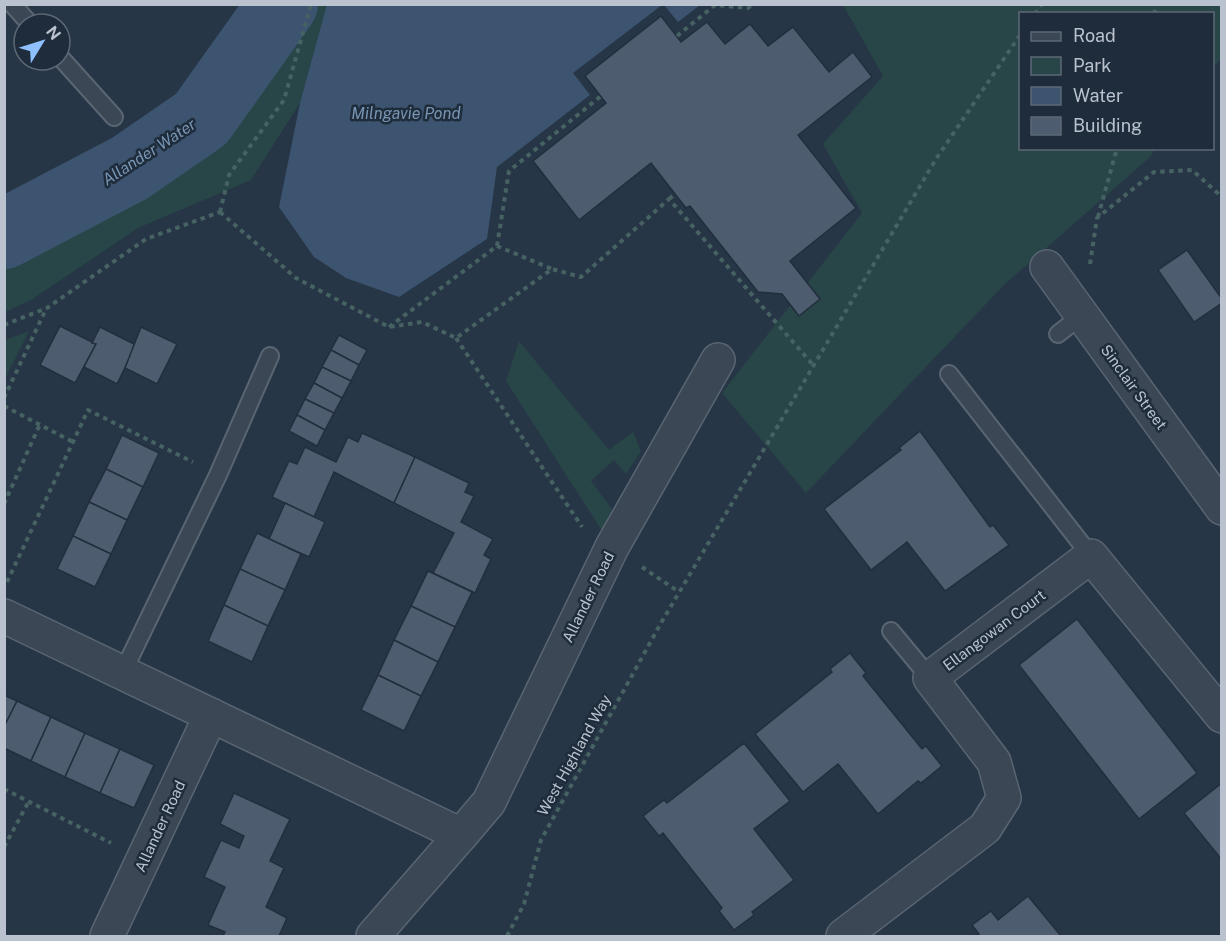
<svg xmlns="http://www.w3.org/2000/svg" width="1226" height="941" font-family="'Public Sans',sans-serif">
	<rect width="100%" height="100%" fill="#263646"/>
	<g fill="#284547">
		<polygon points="293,5 327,5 300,103 251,180 138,228 31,300 5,312 5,261 171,159 252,83"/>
		<polygon points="843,5 1221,5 1221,59 1213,67 1212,14 1020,14 1020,148 1155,149 1149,158 1004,285 806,493 722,393 862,213 823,144 883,76"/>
		<polygon points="29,331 5,379 5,340"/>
		<polygon points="519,341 609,450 633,432 641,451 626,474 614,460 591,481 612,509 602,531 506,381"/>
	</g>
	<g fill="#3c546f">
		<polygon points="327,4 662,4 662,5 573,73 590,95 497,167 487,239 399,297 346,278 314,257 279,207 300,103"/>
		<polygon points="664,5 700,5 678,22"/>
	</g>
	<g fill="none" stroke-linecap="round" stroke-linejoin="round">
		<polyline stroke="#3c546f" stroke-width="70" points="4,234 130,168 201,119 283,4"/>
	</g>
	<g fill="#4d5d6f" stroke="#222e3d" stroke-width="1.5">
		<polygon points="661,16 681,42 707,22 725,44 750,24 768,46 793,27 829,72 853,52 872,77 798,135 856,208 790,261 820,299 799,316 782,294 758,292 690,206 686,208 651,163 579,220 533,161 606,103 585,76"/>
		<polygon points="1187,250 1222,299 1222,303 1194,322 1158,270"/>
		<polygon points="60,326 96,344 75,383 40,365"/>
		<polygon points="100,327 136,345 117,384 84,367 96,344 92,343"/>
		<polygon points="141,327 177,344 157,384 125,368"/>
		<polygon points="339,335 367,350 359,365 331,350"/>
		<polygon points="331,350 359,365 351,381 322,367"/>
		<polygon points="322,367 351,381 342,398 314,383"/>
		<polygon points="314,383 342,398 334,413 305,399"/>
		<polygon points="305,399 334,413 325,430 297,415"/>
		<polygon points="297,415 325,430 317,446 289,431"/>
		<polygon points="920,431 990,527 993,525 1009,545 945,591 907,542 871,570 824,509 901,450 899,448"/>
		<polygon points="362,433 415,457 394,503 334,472 314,517 272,497 289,461 297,464 305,447 336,462 348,437 358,442"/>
		<polygon points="122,435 159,453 143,487 106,469"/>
		<polygon points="415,457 469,483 465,492 474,496 461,522 493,539 484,555 491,559 475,593 433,573 454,533 394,503"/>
		<polygon points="106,469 143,487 127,520 89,502"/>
		<polygon points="89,502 127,520 111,554 73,536"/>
		<polygon points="285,503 325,522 309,557 269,539"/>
		<polygon points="257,533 301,554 285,590 240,569"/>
		<polygon points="73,536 111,554 95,587 57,569"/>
		<polygon points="240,569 285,590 268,626 224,605"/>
		<polygon points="428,571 472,592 455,627 411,606"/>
		<polygon points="224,605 268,626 252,662 208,641"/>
		<polygon points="411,606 455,627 438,662 394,640"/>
		<polygon points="1077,619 1197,773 1139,819 1019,665"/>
		<polygon points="394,640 438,662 421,696 378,675"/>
		<polygon points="850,653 866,673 863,676 922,749 926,746 942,766 921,783 918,781 878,814 838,764 803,792 755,734 832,672 830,669"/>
		<polygon points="378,675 421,696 404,731 361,710"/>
		<polygon points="4,695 17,701 4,727"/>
		<polygon points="17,701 51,717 31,761 4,748 4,727"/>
		<polygon points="51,717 85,733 65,777 31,761"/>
		<polygon points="85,733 120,749 100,793 65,777"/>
		<polygon points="744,743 790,801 754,829 794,880 752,912 754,915 734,930 719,911 722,908 663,833 659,836 643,816 664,800 667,803"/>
		<polygon points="120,749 154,765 134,808 100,793"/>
		<polygon points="1222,783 1222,860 1184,813"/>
		<polygon points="234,793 290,819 270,861 284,868 266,907 287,918 279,936 223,936 225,932 208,925 225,887 204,877 221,840 239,848 244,836 220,824"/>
		<polygon points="1028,896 1061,936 976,936 979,934 972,925 991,911 998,920"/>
	</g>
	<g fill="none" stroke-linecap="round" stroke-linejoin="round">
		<defs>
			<g id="service">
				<polyline points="12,4 30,24"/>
				<polyline points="60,57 114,117"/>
				<polyline points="1058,334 1082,315"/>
				<polyline points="949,374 1091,556"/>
				<polyline points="891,631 930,678"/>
				<polyline points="122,674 218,475 270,356"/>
			</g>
			<g id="minor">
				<polyline points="1047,267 1222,508"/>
				<polyline points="4,616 461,835 373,936"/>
				<polyline points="461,835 489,802 612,547 718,360"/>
				<polyline points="107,936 211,715"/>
				<polyline points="843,936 985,828 1004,798 994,762 930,678 1091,556 1222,716"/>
			</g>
		</defs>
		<use href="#service" stroke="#5a6572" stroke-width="20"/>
		<use href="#minor" stroke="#5a6572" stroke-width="36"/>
		<g stroke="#476262" stroke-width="4" stroke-dasharray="4.5 4.5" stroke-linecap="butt">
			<polyline points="1035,14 1042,4"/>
			<polyline points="1154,14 1157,4"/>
			<polyline points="677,36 715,5 748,8 753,4"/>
			<polyline points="669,199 675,194"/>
			<polyline points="220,212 296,278 389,327 422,322 456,338 552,269 581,277 669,199 813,365"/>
			<polyline points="220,212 229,175 284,100 311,4"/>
			<polyline points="1098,217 1117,148"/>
			<polyline points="497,246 552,269"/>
			<polyline points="1090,264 1097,218 1154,172 1192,170 1222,197"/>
			<polyline points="4,325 47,308 146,239 220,212"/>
			<polyline points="389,327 497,246 509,171 601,96"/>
			<polyline points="456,338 582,527"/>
			<polyline points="4,398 46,309"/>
			<polyline points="4,406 73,442"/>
			<polyline points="4,504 40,424"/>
			<polyline points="642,567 679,592"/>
			<polyline points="7,582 88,410 193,462"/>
			<polyline points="4,789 111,843"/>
			<polyline points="4,847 29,801"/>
			<polyline points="507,936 524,904 541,840 661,623 936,159 1020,35"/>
		</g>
		<use href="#service" stroke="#3b4755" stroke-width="16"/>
		<use href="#minor" stroke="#3b4755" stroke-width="33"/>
	</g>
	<g text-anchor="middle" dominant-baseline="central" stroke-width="5" stroke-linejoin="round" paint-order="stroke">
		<g font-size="15" fill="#b9c2ce" stroke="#1f2c3b">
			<text transform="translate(1134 387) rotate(54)">Sinclair Street</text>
			<text transform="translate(588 597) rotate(-64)">Allander Road</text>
			<text transform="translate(994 630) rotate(-37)">Ellangowan Court</text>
			<text transform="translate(574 755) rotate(-61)">West Highland Way</text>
			<text transform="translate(160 826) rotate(-65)">Allander Road</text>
		</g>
		<g font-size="16" font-style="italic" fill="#7895b3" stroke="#1f2c3b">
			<text x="406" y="113">Milngavie Pond</text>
			<text transform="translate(149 152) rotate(-33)">Allander Water</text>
		</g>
	</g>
	<rect width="1226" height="941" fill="none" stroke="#b9c2ce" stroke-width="12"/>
	<rect x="1019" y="12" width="195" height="138" fill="#1f2c3b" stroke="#5d6876" stroke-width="1.5"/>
	<rect x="1031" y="32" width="30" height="9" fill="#3b4755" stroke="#5d6876" stroke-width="1.5"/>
	<text x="1073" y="42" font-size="18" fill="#b9c2ce">Road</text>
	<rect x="1031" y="57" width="30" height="18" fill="#284547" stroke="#5d6876" stroke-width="1.5"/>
	<text x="1073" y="72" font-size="18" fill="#b9c2ce">Park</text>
	<rect x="1031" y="87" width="30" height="18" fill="#3c546f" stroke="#5d6876" stroke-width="1.5"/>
	<text x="1073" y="102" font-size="18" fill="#b9c2ce">Water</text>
	<rect x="1031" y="117" width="30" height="18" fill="#4d5d6f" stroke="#5d6876" stroke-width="1.5"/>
	<text x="1073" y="132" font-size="18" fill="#b9c2ce">Building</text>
	<g transform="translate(42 42) rotate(52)"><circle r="28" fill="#1f2c3b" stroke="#5d6876" stroke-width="1.5"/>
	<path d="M0-4.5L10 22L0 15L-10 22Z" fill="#8ec0fe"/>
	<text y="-9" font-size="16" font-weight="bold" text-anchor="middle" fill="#b9c2ce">N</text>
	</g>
</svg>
